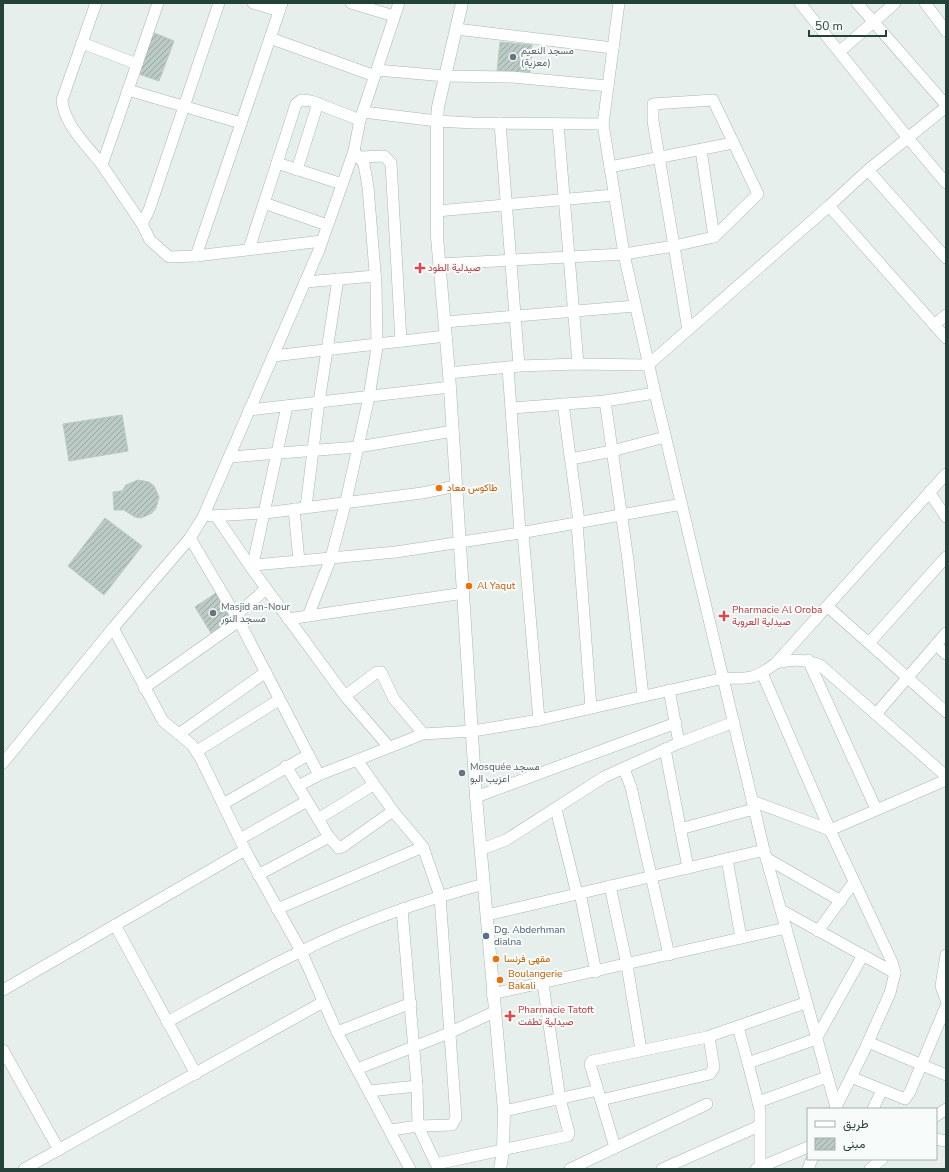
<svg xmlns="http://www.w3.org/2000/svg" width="949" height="1172" font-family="'Nunito Sans',Vazirmatn,sans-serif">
	<defs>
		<pattern id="building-hatch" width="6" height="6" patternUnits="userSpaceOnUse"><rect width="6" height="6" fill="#bbcac4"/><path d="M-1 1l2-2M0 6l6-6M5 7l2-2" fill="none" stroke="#98a6a0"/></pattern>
	</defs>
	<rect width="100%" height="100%" fill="#e6efeb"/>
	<g fill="url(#building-hatch)" stroke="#b8c9c2">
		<polygon points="152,32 174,41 159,81 136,73"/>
		<polygon points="500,42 532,45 530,72 497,71"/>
		<polygon points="122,415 128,451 69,461 63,424"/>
		<polygon points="138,480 149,482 154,486 159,497 156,508 152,513 141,518 135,517 124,510 114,510 113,492 122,491 126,485"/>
		<polygon points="105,518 142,546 104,595 68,566"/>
		<polygon points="216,593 232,618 211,633 195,607"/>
	</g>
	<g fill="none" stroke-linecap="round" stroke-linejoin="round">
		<defs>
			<g id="street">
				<path d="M96 3 62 100C64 125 87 145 102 165"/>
				<polyline points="158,3 128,90 241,123"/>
				<polyline points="219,3 149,210 142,224 150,240 169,257 196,256 322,241"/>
				<polyline points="253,3 279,11"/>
				<polyline points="351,3 394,16"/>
				<polyline points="619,3 603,124 624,254 655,393 764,850 836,1107"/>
				<polyline points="800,3 908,138 946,183"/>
				<polyline points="857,3 946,105"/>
				<polyline points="925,3 946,31"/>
				<polyline points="456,29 613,48"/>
				<polyline points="270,38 375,76"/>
				<polyline points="82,43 137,64"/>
				<polyline points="839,52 895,3"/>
				<polyline points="377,70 445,76 512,77 608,86"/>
				<polyline points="128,90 102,165 142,224"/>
				<polygon points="713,100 758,194 714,237 674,246 653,121 653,104"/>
				<polyline points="363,112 437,121 473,123 603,124"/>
				<polyline points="500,123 519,366"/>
				<polyline points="558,124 578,364"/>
				<polyline points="701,150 714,237"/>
				<polyline points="361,157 384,156 391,163 401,341"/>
				<polyline points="610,167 733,143"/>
				<polyline points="297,170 318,103"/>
				<polyline points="868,170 946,258"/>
				<polyline points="342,184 277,163 296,104 301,100 311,101 360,120"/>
				<polyline points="264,203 327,225"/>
				<polyline points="829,206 868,170 946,107"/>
				<polyline points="437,211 614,195"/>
				<polyline points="249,249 277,163"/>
				<polyline points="196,256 282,3"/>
				<polyline points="440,264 624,254 674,246 688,330"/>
				<polyline points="305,282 375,276"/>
				<polyline points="445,322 635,306"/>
				<polyline points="934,325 946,315"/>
				<polyline points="273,356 446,336"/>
				<polyline points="449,373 519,366 578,364 648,365 829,206 946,338"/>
				<polyline points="605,401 628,560 643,696"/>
				<polyline points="563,404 579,522"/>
				<polyline points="512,408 605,401 655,393"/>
				<polyline points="249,410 450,387"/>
				<polyline points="229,457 358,447 453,431"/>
				<polyline points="571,459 612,451 665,437"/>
				<polyline points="929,492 946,517"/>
				<polyline points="306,507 319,402 338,279"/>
				<polyline points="294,509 299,561"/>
				<polyline points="210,516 265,513 422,493 456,486"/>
				<polyline points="216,516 252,569 345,696 377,672 381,672 394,699 421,731"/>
				<polyline points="577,523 591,708"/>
				<polyline points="520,533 682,504"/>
				<polyline points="523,533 539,720"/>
				<polyline points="190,538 239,621 319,775 357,760"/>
				<polyline points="254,565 396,552 520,533 508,368"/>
				<polyline points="252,569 287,406"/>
				<polyline points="827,606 946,712"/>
				<polyline points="236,615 266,589"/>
				<polyline points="308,616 331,558 346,501 369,397 377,347 376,284 368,187 364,164 354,151"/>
				<polyline points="288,619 464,593"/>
				<polyline points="113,628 163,721 192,745 201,759 245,850 301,951 337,1032 410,1169"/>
				<polyline points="869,643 946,557"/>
				<polyline points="936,645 946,654"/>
				<polyline points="808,660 876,809"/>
				<path d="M776 663C793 659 804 659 820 665L946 776"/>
				<polyline points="762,673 830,830 892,962 895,973 890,993 864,1051 835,1109"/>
				<polyline points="144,688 239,621"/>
				<polyline points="669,690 679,743"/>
				<polyline points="345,696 389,747"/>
				<polyline points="876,714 946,633"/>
				<polyline points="179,734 266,672"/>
				<polyline points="665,749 688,868"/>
				<polyline points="197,751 279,700"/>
				<polyline points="3,763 113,628 190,538 203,517 319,250 354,151 360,120 399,3"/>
				<polyline points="286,766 329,837"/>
				<polyline points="624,769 631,787 669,955"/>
				<polyline points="298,786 319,775"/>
				<polyline points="476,797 676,723"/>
				<polyline points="752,801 830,830 946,780"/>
				<polyline points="223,804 308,755"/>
				<polyline points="556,809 577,894"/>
				<polyline points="318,819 373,785"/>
				<polyline points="680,829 754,809"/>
				<polyline points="240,839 307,801"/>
				<polyline points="482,849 506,840 604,777 679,743 734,722"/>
				<polyline points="766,858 841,901"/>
				<polyline points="727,859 741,938"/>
				<polyline points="258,875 329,837 339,848 342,847 393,811"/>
				<polyline points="610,886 627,965 641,1050"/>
				<polyline points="580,893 596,972"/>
				<polyline points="277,909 423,847"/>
				<polyline points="402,909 417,1086 418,1126 436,1164 568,1136 569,1133 560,1099 543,984"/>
				<polyline points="781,910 895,973"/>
				<polyline points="487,915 764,850"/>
				<polyline points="115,925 196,1074"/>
				<polyline points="818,931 854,882"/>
				<polyline points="946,955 941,986 946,1000"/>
				<polyline points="3,990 245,850"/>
				<polyline points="492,994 786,928"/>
				<path d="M167 1022C212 998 256 972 302 951 360 922 421 901 484 884"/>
				<polyline points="738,1027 748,1063"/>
				<polyline points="337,1032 411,1003"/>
				<polyline points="868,1042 946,1075"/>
				<polyline points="3,1050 59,1150"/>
				<polyline points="357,1069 449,1033 494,1012"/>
				<polyline points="851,1077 905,1099 910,1092 946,1006"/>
				<polyline points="369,1091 417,1086"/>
				<polyline points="601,1100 710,1074 714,1068 709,1037"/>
				<polyline points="758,1102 827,1077"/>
				<polyline points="873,1109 882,1090"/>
				<polyline points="504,1111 598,1090"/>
				<polyline points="936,1116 946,1109"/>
				<path d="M391 1130 418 1126 452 1125 456 1118 440 896 423 847 393 811 357 760 423 734 473 731 539 720 724 678C750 679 755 679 776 663L946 474"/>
				<polyline points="936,1139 946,1141"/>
				<polyline points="615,1147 590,1064 592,1061 707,1037 805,1003"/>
				<polyline points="760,1167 760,1110 748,1063 816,1039 863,955"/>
				<polyline points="24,1169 323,1002"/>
				<polyline points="570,1169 707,1104"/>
				<polyline points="662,1169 759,1126"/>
				<polyline points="756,1169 808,1147"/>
				<polyline points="808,1169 812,1159"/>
				<polyline points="870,1169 882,1159"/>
			</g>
			<polyline id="secondary" points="462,3 438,107 437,121 437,237 449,373 476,797 504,1111 503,1151 500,1169"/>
		</defs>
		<use href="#street" stroke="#a8b8b2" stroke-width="12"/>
		<use href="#secondary" stroke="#a4bbb3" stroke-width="13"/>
		<use href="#street" stroke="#fff" stroke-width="11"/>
		<use href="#secondary" stroke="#fff" stroke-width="12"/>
	</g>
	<g fill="#6b7280" stroke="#f7fbf9" stroke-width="1.5">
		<circle cx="513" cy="57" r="4"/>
		<circle cx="213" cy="613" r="4"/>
		<circle cx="462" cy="773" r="4"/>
	</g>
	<g fill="#e0444e" stroke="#f7fbf9" stroke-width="1.5">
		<path d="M418 262h4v4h4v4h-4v4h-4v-4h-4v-4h4z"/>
		<path d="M722 610h4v4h4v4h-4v4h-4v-4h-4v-4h4z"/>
		<path d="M508 1010h4v4h4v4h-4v4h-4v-4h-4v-4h4z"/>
	</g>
	<g fill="#e8710a" stroke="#f7fbf9" stroke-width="1.5">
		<circle cx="439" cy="488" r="4"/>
		<circle cx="469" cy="586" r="4"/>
		<circle cx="496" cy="959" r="4"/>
		<circle cx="500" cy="980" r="4"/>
	</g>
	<circle fill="#5c6f8a" stroke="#f7fbf9" stroke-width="1.5" cx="486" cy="936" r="4"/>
	<g text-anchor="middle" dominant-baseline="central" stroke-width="4" stroke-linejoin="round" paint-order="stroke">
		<g font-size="10" fill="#5b616d" stroke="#f7fbf9" text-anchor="start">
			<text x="521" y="51">مسجد النعيم<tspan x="521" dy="12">(معزية)</tspan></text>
			<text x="221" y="607">Masjid an-Nour<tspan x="221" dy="12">مسجد النور</tspan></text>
			<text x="470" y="767">Mosquée مسجد<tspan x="470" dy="12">اعزيب البو</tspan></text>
		</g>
		<g font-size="10" fill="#be3a42" stroke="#f7fbf9" text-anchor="start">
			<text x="428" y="268">صيدلية الطود</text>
			<text x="732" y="610">Pharmacie Al Oroba<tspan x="732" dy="12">صيدلية العروبة</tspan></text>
			<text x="518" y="1010">Pharmacie Tatoft<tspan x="518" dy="12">صيدلية تطفت</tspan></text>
		</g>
		<g font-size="10" fill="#c56008" stroke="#f7fbf9" text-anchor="start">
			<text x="447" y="488">طاكوس معاد</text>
			<text x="477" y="586">Al Yaqut</text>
			<text x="504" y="959">مقهى فرنسا</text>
			<text x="508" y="974">Boulangerie<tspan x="508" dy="12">Bakali</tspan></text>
		</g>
		<g font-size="10" fill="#4e5e75" stroke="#f7fbf9" text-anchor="start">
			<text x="494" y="930">Dg. Abderhman<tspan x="494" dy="12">dialna</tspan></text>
		</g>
	</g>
	<rect width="949" height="1172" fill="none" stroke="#24423a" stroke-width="8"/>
	<rect x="807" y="1108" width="130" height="52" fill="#f7fbf9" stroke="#a3b1ad"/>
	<rect x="815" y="1121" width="20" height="6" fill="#ffffff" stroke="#a3b1ad"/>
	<text x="843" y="1128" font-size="12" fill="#24423a">طريق</text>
	<rect x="815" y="1138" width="20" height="12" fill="url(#building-hatch)" stroke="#a3b1ad"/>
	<text x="843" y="1148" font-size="12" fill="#24423a">مبنى</text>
	<path d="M809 30v6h77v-6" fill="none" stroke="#24423a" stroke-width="2"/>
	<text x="815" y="30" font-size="12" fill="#24423a" stroke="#f7fbf9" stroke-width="3" paint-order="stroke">50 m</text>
</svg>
